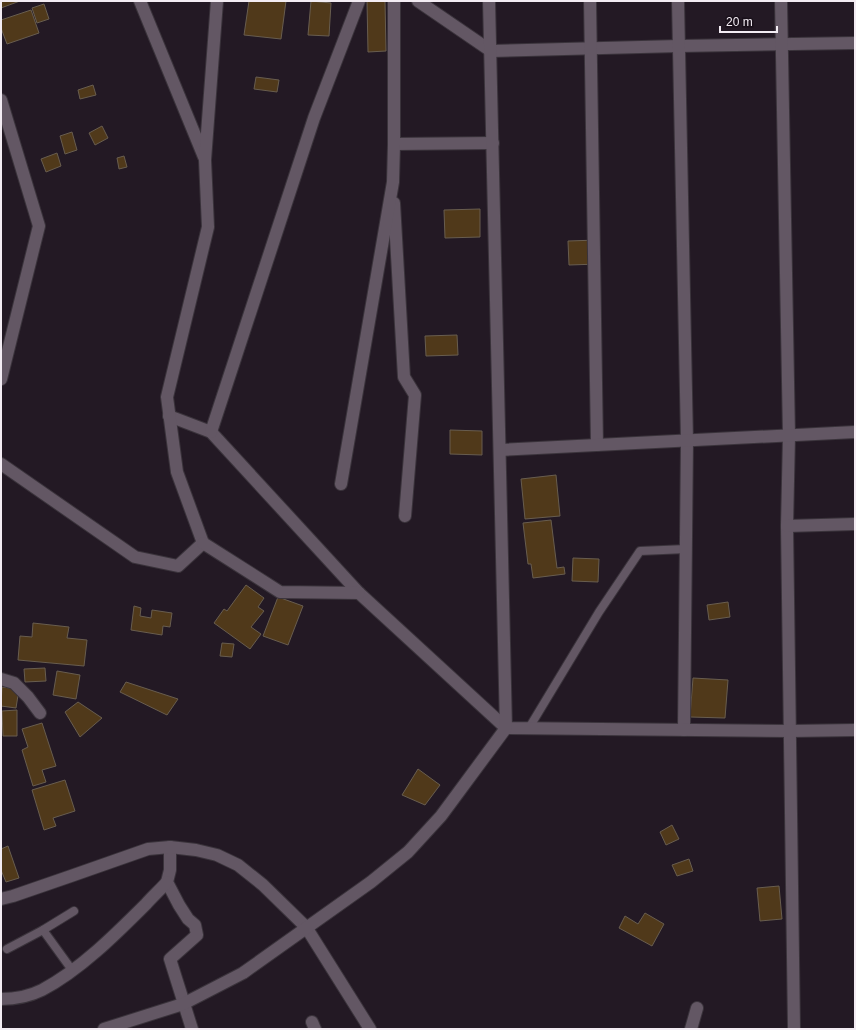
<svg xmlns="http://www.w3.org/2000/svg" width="856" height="1030" font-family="Arial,sans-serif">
	<rect width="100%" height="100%" fill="#231924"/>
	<g fill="#50391a" stroke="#685d4f">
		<polygon points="1,1 20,1 1,8"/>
		<polygon points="249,1 286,1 281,39 244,35"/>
		<polygon points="311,1 331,3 329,36 308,35"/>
		<polygon points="367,1 385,1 386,51 368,52"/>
		<polygon points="44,4 49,19 37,23 32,8"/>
		<polygon points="31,10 39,33 7,44 1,28 1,20"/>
		<polygon points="256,77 279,80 277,92 254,89"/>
		<polygon points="93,85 96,95 80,99 78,90"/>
		<polygon points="102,126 108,138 95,145 89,133"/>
		<polygon points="72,132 77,150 65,154 60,136"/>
		<polygon points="57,153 61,166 46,172 41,159"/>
		<polygon points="124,156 127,167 119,169 117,158"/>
		<polygon points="480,209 480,237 445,238 444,210"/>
		<polygon points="598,240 599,264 569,265 568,241"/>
		<polygon points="457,335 458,355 426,356 425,336"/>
		<polygon points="450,430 482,431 482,455 450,454"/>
		<polygon points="556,475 560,516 525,519 521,479"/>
		<polygon points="551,520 557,568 564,567 565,574 533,578 531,564 528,564 523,523"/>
		<polygon points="573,558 599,559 598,582 572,581"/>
		<polygon points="246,585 264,598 258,607 264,611 251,627 261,634 250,649 214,623 224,609 227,611"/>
		<polygon points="278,597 303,606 288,645 263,636"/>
		<polygon points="728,602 730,617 709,620 707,605"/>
		<polygon points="134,606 141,608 140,616 151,618 152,610 172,613 170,627 163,626 162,635 131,630"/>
		<polygon points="33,623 69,627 67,638 87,640 84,666 18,660 20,636 32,637"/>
		<polygon points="222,643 234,644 232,657 220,656"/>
		<polygon points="45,668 46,681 25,682 24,669"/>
		<polygon points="57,671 80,675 76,699 53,695"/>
		<polygon points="693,678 728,680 725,718 690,717"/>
		<polygon points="126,682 178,699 167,715 120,692"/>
		<polygon points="2,687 19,689 16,708 1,706"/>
		<polygon points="78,702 102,718 80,737 65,712"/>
		<polygon points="17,710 17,736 3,736 2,711"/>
		<polygon points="42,723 56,766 42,770 46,782 33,786 22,750 28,747 22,729"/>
		<polygon points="418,769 440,785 425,805 402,795"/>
		<polygon points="65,780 75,811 53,818 56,826 44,830 32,790"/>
		<polygon points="672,825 679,839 666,845 660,832"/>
		<polygon points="8,846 19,878 6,882 1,870 1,849"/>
		<polygon points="689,859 693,871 677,876 672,865"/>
		<polygon points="779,886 782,919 760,921 757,888"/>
		<polygon points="645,913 664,924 652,946 619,928 625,916 638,924"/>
	</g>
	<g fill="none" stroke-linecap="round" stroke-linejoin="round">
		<defs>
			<g id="lane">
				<polyline points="529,728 599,612 640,551 686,549"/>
				<polyline points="43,930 72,970"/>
				<polyline points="7,949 43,930 74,911"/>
			</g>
			<g id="street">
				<polyline points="140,1 204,157"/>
				<polyline points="418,1 491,51 679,46 855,43"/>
				<polyline points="590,1 597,445"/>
				<polyline points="678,1 687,441 684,730"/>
				<polyline points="781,1 789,436 787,526 794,1029"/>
				<polyline points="1,100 39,226 1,379"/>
				<polyline points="394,144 493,143"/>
				<polyline points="394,203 404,377 415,395 405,516"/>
				<polyline points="169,416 211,432 359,593 506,728 790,731 855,730"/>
				<polyline points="211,432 314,118 359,1"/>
				<polyline points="500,450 855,432"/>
				<polyline points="1,464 135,557 178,566 203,543 177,472 167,397 208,227 205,160 217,1"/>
				<polyline points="341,484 393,182 394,144 394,1"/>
				<polyline points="787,526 855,524"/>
				<polyline points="203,543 280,592 359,593"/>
				<polyline points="1,679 14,683 28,697 40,713"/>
				<polyline points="170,847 170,870 167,882 179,905 188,919 195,925 197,935 170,959 192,1029"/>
				<polyline points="1,899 13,896 71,876 148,849 170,847 196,850 217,855 238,865 263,885 306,927 370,1029"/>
				<path d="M1 999C14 999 30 996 42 990 80 970 116 934 146 904 153 896 160 890 167 882"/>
				<polyline points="312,1022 315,1029"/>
				<polyline points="104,1029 183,1004 243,973 371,882 408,852 441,816 506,728 489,1"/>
				<polyline points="691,1029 697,1008"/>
			</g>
		</defs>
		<use href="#lane" stroke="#3a333b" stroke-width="10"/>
		<use href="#street" stroke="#3a333b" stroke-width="14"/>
		<use href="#lane" stroke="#635764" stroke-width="8"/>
		<use href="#street" stroke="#635764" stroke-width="12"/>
	</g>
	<rect width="856" height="1030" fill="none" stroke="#f3ecf3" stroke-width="4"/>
	<path d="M720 26v6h57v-6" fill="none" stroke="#f3ecf3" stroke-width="2"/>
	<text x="726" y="26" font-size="12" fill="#f3ecf3" stroke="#19101a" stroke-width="3" paint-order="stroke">20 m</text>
</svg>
